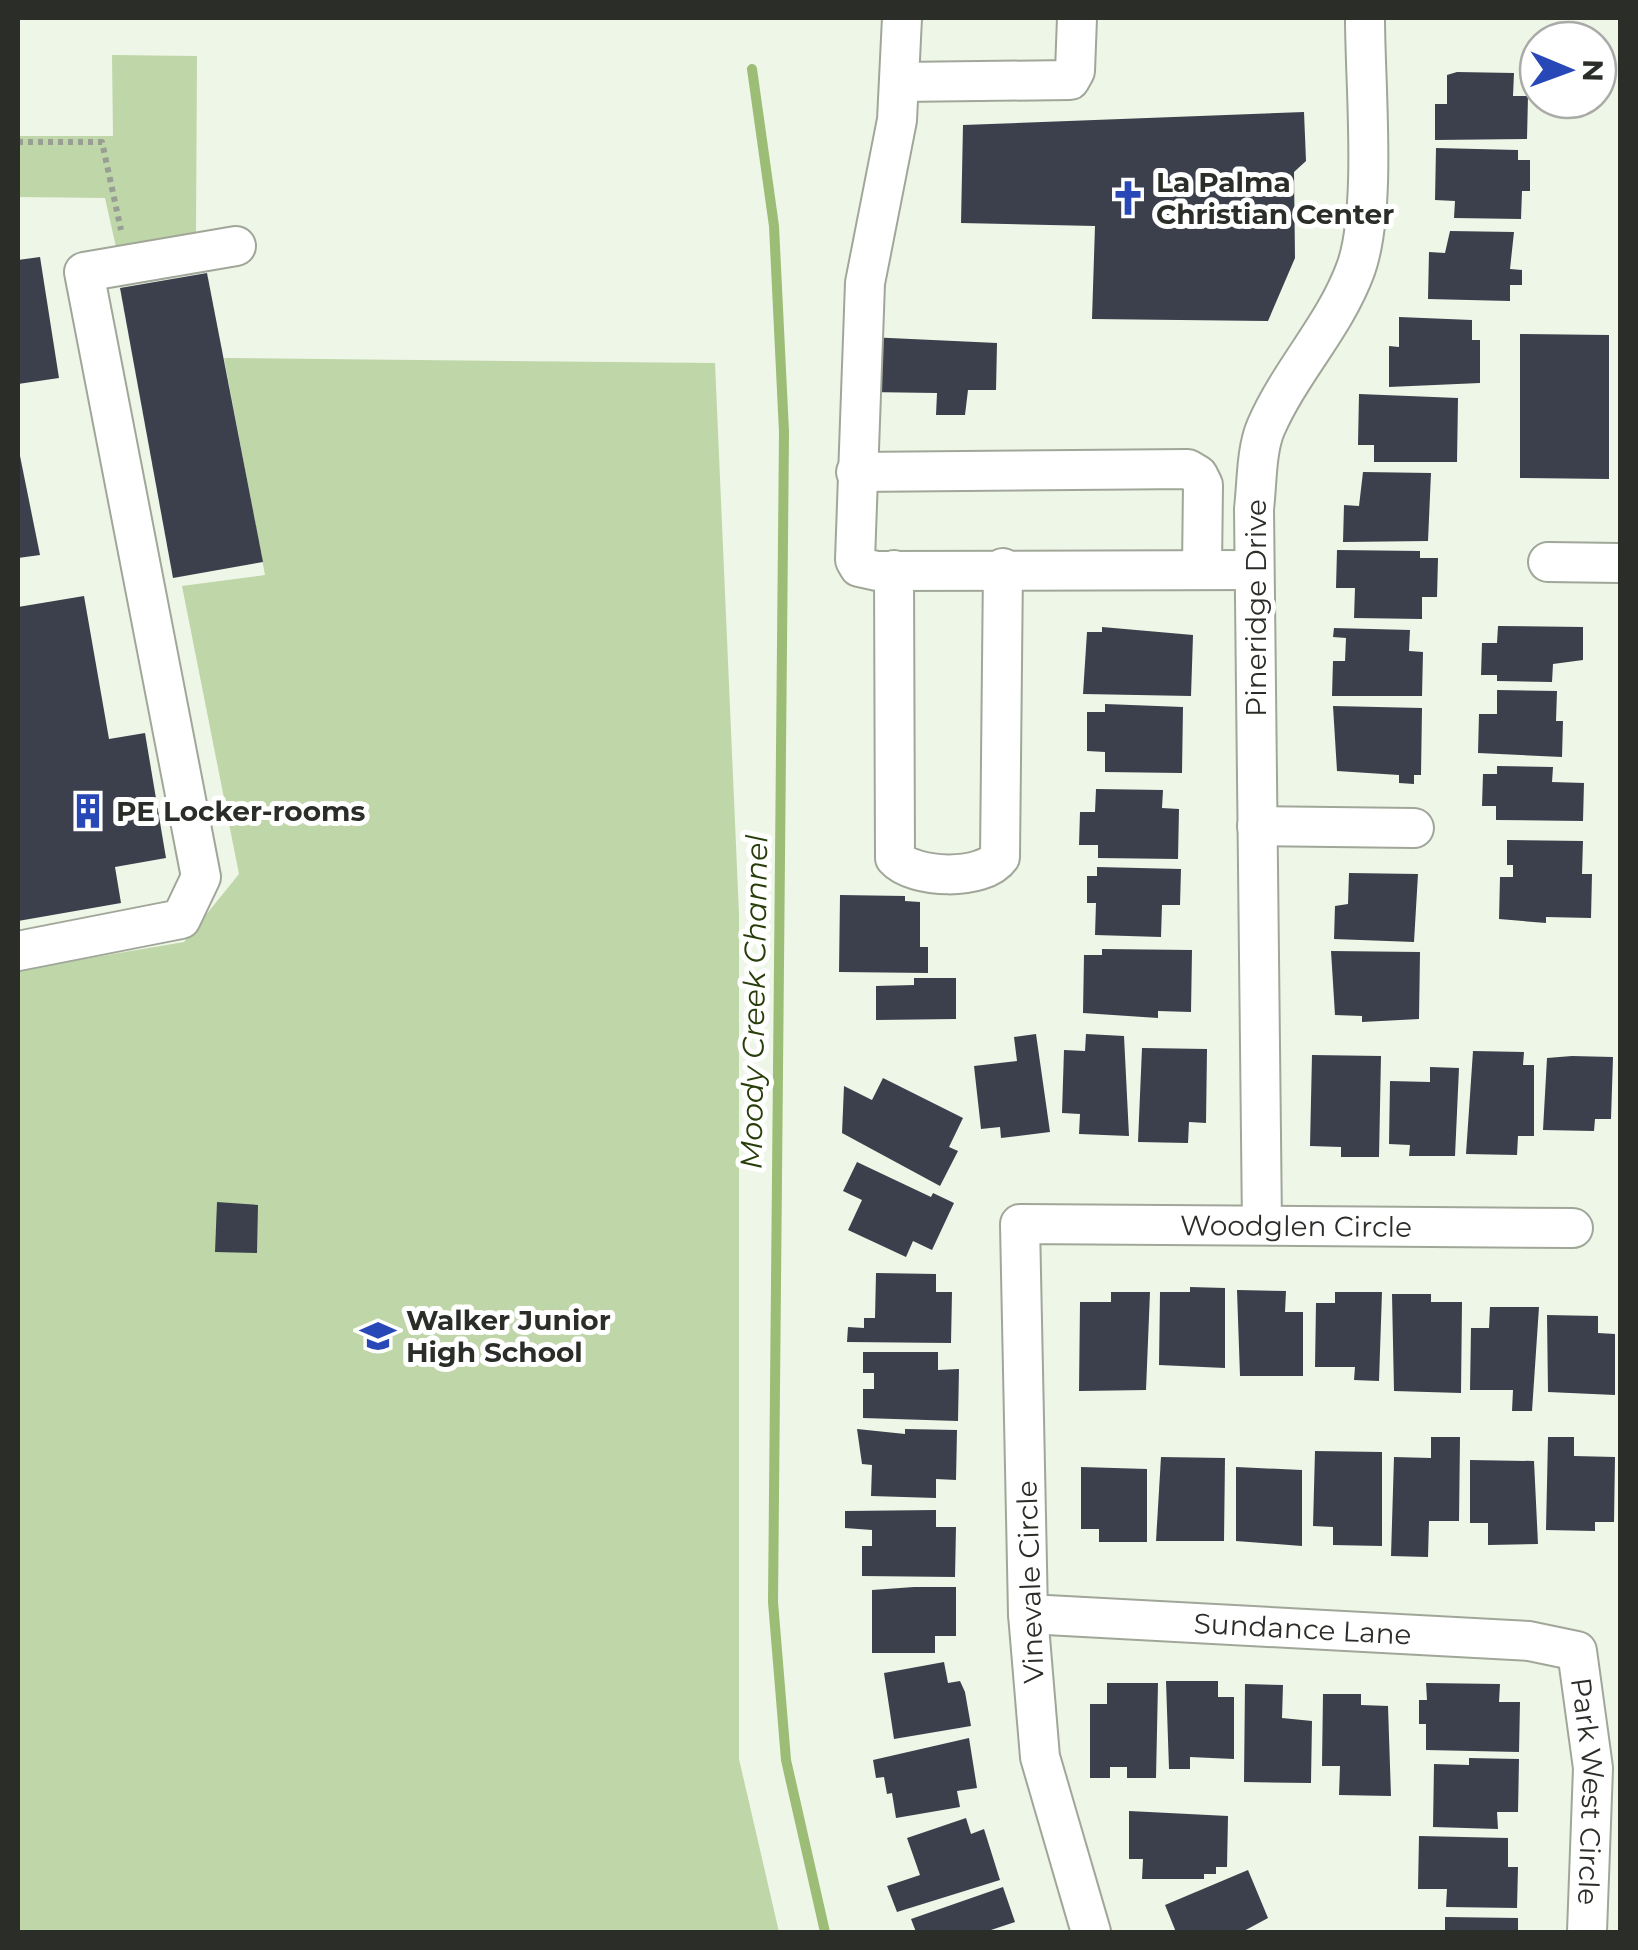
<svg xmlns="http://www.w3.org/2000/svg" width="1638" height="1950" font-family="Montserrat,sans-serif">
	<rect width="100%" height="100%" fill="#eef6e7"/>
	<g fill="#bfd6a9">
		<polygon points="112,55 197,56 196,233 116,247 105,198 18,197 18,136 113,136"/>
		<polygon points="224,358 715,363 739,914 739,1759 779,1932 18,1932 18,970 184,942 239,874 182,586 265,575"/>
	</g>
	<g fill="none" stroke-linecap="round" stroke-linejoin="round">
		<polyline stroke="#9bbd76" stroke-width="10" points="752,69 774,226 784,432 773,1602 786,1760 825,1932"/>
	</g>
	<g fill="#3b404c">
		<polygon points="1457,72 1514,73 1513,96 1528,96 1527,139 1435,140 1435,104 1447,104 1447,75"/>
		<polygon points="1304,112 1306,161 1294,172 1295,258 1268,321 1092,319 1095,226 961,223 963,125"/>
		<polygon points="1436,148 1518,150 1518,160 1530,160 1530,191 1522,191 1521,219 1454,218 1455,201 1435,200"/>
		<polygon points="1450,231 1514,232 1510,269 1522,270 1522,285 1510,285 1510,301 1428,299 1429,252 1445,253"/>
		<polygon points="40,257 59,378 18,384 18,260"/>
		<polygon points="207,273 263,562 173,578 120,288"/>
		<polygon points="1399,317 1472,320 1472,340 1480,340 1480,383 1389,387 1389,346 1399,347"/>
		<polygon points="1520,334 1609,335 1609,479 1520,478"/>
		<polygon points="868,337 997,343 996,390 968,390 965,415 936,415 937,393 867,392"/>
		<polygon points="1359,394 1458,398 1457,462 1374,462 1374,445 1358,445"/>
		<polygon points="19,451 40,555 18,558 18,452"/>
		<polygon points="1363,472 1431,473 1428,541 1343,542 1344,505 1359,506"/>
		<polygon points="1337,550 1420,551 1420,558 1438,558 1437,597 1422,597 1422,619 1354,618 1355,588 1336,588"/>
		<polygon points="84,596 109,739 145,733 166,858 115,867 121,903 18,921 18,607"/>
		<polygon points="1498,626 1583,627 1583,660 1553,664 1552,682 1497,681 1497,675 1481,675 1482,643 1497,643"/>
		<polygon points="1102,627 1193,635 1191,696 1083,694 1087,632 1102,632"/>
		<polygon points="1334,628 1410,630 1409,651 1423,652 1422,696 1332,696 1333,661 1345,661 1346,638 1333,637"/>
		<polygon points="1497,690 1557,691 1556,721 1563,721 1562,757 1478,753 1479,714 1497,714"/>
		<polygon points="1105,704 1183,707 1182,773 1105,772 1105,752 1087,751 1087,712 1105,712"/>
		<polygon points="1333,706 1422,708 1421,775 1414,775 1414,784 1399,783 1399,775 1337,771"/>
		<polygon points="1497,766 1553,767 1552,782 1584,783 1583,821 1496,820 1496,806 1482,806 1483,774 1497,774"/>
		<polygon points="1096,789 1163,790 1162,808 1179,809 1178,859 1098,858 1098,845 1079,845 1080,812 1095,812"/>
		<polygon points="1507,840 1583,841 1582,874 1592,874 1591,918 1546,917 1546,923 1499,919 1500,877 1513,877 1513,865 1507,865"/>
		<polygon points="1097,867 1181,869 1180,905 1162,905 1161,937 1095,935 1096,903 1087,903 1087,876 1097,876"/>
		<polygon points="1349,873 1418,874 1414,942 1334,939 1335,906 1348,904"/>
		<polygon points="840,895 905,896 905,901 920,902 920,947 928,947 928,973 839,972"/>
		<polygon points="1102,949 1192,950 1191,1012 1158,1011 1158,1018 1083,1013 1084,955 1102,955"/>
		<polygon points="1331,951 1420,952 1419,1019 1362,1022 1362,1016 1335,1015"/>
		<polygon points="914,978 956,978 956,1019 876,1020 876,986 914,985"/>
		<polygon points="1036,1034 1050,1132 1001,1138 1000,1127 981,1129 974,1066 1017,1061 1014,1037"/>
		<polygon points="1086,1034 1124,1036 1129,1136 1079,1134 1080,1114 1062,1113 1064,1050 1085,1051"/>
		<polygon points="1142,1048 1207,1049 1206,1123 1189,1122 1188,1143 1138,1142"/>
		<polygon points="1473,1051 1524,1052 1523,1065 1534,1065 1534,1136 1518,1136 1517,1155 1466,1154"/>
		<polygon points="1312,1055 1381,1056 1379,1157 1341,1157 1341,1147 1310,1146"/>
		<polygon points="1572,1056 1613,1057 1611,1119 1595,1119 1594,1131 1543,1130 1547,1058"/>
		<polygon points="1430,1067 1459,1068 1455,1156 1409,1156 1410,1145 1389,1144 1390,1081 1430,1082"/>
		<polygon points="883,1078 963,1118 949,1147 958,1151 940,1186 842,1133 844,1086 872,1100"/>
		<polygon points="857,1162 931,1197 933,1193 954,1203 932,1250 913,1241 906,1257 848,1230 862,1200 843,1191"/>
		<polygon points="217,1202 258,1205 257,1253 215,1252"/>
		<polygon points="876,1273 936,1274 936,1292 952,1292 951,1343 847,1342 848,1327 864,1328 864,1318 875,1318"/>
		<polygon points="1190,1287 1225,1288 1225,1368 1159,1365 1160,1292 1190,1292"/>
		<polygon points="1237,1290 1286,1291 1285,1312 1303,1312 1303,1376 1240,1376"/>
		<polygon points="1111,1292 1150,1292 1146,1390 1079,1391 1080,1302 1111,1302"/>
		<polygon points="1335,1292 1382,1292 1379,1381 1354,1380 1355,1367 1315,1367 1316,1303 1335,1303"/>
		<polygon points="1392,1294 1431,1294 1431,1302 1462,1302 1461,1393 1394,1391"/>
		<polygon points="1490,1307 1539,1307 1532,1411 1512,1411 1513,1390 1470,1390 1471,1328 1489,1328"/>
		<polygon points="1547,1315 1598,1316 1598,1333 1615,1334 1615,1395 1548,1392"/>
		<polygon points="863,1352 938,1352 938,1370 959,1369 958,1421 863,1418 863,1389 874,1389 874,1373 863,1373"/>
		<polygon points="857,1429 905,1434 905,1429 957,1430 956,1480 936,1479 936,1498 871,1496 872,1465 862,1464"/>
		<polygon points="1431,1437 1460,1437 1459,1521 1429,1521 1428,1557 1391,1556 1394,1457 1431,1458"/>
		<polygon points="1548,1437 1574,1437 1574,1456 1615,1457 1614,1522 1595,1522 1595,1531 1546,1530"/>
		<polygon points="1315,1451 1382,1452 1382,1546 1333,1545 1333,1527 1313,1526"/>
		<polygon points="1161,1457 1225,1458 1224,1541 1156,1541"/>
		<polygon points="1470,1460 1534,1461 1538,1544 1488,1545 1488,1523 1470,1523"/>
		<polygon points="1081,1467 1147,1469 1147,1542 1099,1542 1099,1529 1081,1529"/>
		<polygon points="1236,1467 1302,1470 1302,1546 1236,1541"/>
		<polygon points="936,1510 936,1527 956,1527 955,1577 862,1576 862,1546 872,1546 872,1530 845,1528 845,1511"/>
		<polygon points="914,1587 956,1587 956,1636 935,1636 935,1653 872,1653 872,1590"/>
		<polygon points="944,1662 948,1683 960,1681 965,1692 971,1726 894,1739 884,1673"/>
		<polygon points="1166,1681 1218,1681 1218,1697 1234,1697 1234,1759 1190,1757 1190,1769 1169,1769"/>
		<polygon points="1107,1683 1158,1683 1156,1778 1127,1778 1127,1767 1110,1767 1110,1778 1090,1778 1090,1704 1107,1704"/>
		<polygon points="1426,1683 1500,1684 1499,1702 1520,1702 1519,1752 1426,1750 1426,1724 1419,1724 1419,1700 1427,1700"/>
		<polygon points="1245,1684 1283,1685 1282,1718 1312,1721 1311,1783 1244,1782"/>
		<polygon points="1323,1694 1361,1694 1361,1705 1388,1706 1391,1796 1339,1795 1340,1766 1322,1766"/>
		<polygon points="969,1738 977,1788 957,1791 960,1807 896,1818 892,1793 887,1794 884,1777 876,1778 873,1760"/>
		<polygon points="1469,1758 1519,1759 1518,1812 1497,1812 1498,1829 1433,1827 1434,1764 1469,1765"/>
		<polygon points="1129,1811 1228,1816 1227,1867 1216,1867 1216,1874 1204,1874 1204,1879 1142,1879 1143,1859 1129,1859"/>
		<polygon points="966,1818 971,1834 984,1829 1000,1880 897,1912 887,1886 920,1875 907,1838"/>
		<polygon points="1419,1836 1508,1838 1508,1867 1518,1867 1517,1908 1446,1907 1447,1889 1418,1889"/>
		<polygon points="1248,1870 1268,1918 1242,1932 1176,1932 1165,1905"/>
		<polygon points="1003,1887 1015,1922 985,1932 916,1932 911,1919"/>
		<polygon points="1445,1917 1518,1918 1518,1932 1445,1932"/>
	</g>
	<g fill="none" stroke-linecap="round" stroke-linejoin="round">
		<defs>
			<g id="minor">
				<polyline points="902,18 897,120 865,283 855,560 859,567 877,571 1254,570"/>
				<polyline points="900,82 1070,80 1075,71 1077,18"/>
				<polyline points="856,472 1188,469 1198,475 1203,485 1202,569"/>
				<polyline points="1548,562 1620,563"/>
				<path d="M894 570 895 858C914 879 983 881 1000 857L1003 568"/>
				<polyline points="1257,826 1414,828"/>
				<polyline points="18,951 181,919 201,877 84,272 236,246"/>
				<path d="M1262 1225 1254 509C1257 484 1256 450 1266 427 1291 370 1335 326 1356 268 1377 208 1365 85 1365 18"/>
				<path id="s1" d="M1028 1614 1529 1641 1577 1651 1593 1768 1587 1932"/>
				<path id="s2" d="M1091 1932 1040 1757 1028 1614 1020 1224 1573 1228"/>
			</g>
		</defs>
		<use href="#minor" stroke="#a0a799" stroke-width="42"/>
		<polyline stroke="#989e93" stroke-width="6" stroke-dasharray="5 5" stroke-linecap="butt" points="18,142 102,142 121,230"/>
		<use href="#minor" stroke="#fff" stroke-width="38"/>
	</g>
	<defs>
		<symbol id="church-bare" viewBox="-9 -9 18 18"><path d="M-1.2-6h2.4v3.5h3.3v2.4h-3.3V6h-2.4V-.1h-3.3v-2.4h3.3Z" fill="#2848b8" stroke="#fff" stroke-width="2.5" paint-order="stroke"/></symbol>
		<symbol id="building-bare" viewBox="-9 -9 18 18"><path d="M-4-6H4V6H1V3H-1V6H-4ZM-2.5-4.3h1.7v1.8h-1.7ZM.8-4.3h1.7v1.8H.8ZM-2.5-1h1.7V.8h-1.7ZM.8-1h1.7V.8H.8Z" fill="#2848b8" stroke="#fff" stroke-width="2.5" paint-order="stroke"/></symbol>
		<symbol id="school-bare" viewBox="-9 -9 18 18"><path d="M0-5L7-2L0 1L-7-2ZM-4 1L0 2.5L4 1V4Q0 6-4 4Z" fill="#2848b8" stroke="#fff" stroke-width="2.5" paint-order="stroke"/></symbol>
	</defs>
	<g fill-rule="evenodd">
		<use href="#church-bare" x="1103" y="173" width="50" height="50"/>
		<use href="#building-bare" x="63" y="786" width="50" height="50"/>
		<use href="#school-bare" x="353" y="1311" width="50" height="50"/>
	</g>
	<g text-anchor="middle" dominant-baseline="central" stroke-width="10" stroke-linejoin="round" paint-order="stroke">
		<g font-size="28" font-weight="bold" fill="#2b2e28" stroke="#fff" text-anchor="start">
			<text x="1156" y="182">La Palma<tspan x="1156" dy="32">Christian Center</tspan></text>
			<text x="116" y="811">PE Locker-rooms</text>
			<text x="406" y="1320">Walker Junior<tspan x="406" dy="32">High School</tspan></text>
		</g>
		<g font-size="28" fill="#2b2e28" stroke="#fff">
			<text transform="translate(1256 608) rotate(-90)">Pineridge Drive</text>
			<text stroke="none"><textPath href="#s2" startOffset="992">Woodglen Circle</textPath></text>
			<text transform="translate(1030 1582) rotate(-92)">Vinevale Circle</text>
			<text stroke="none"><textPath href="#s1" startOffset="275">Sundance Lane</textPath></text>
			<text stroke="none"><textPath href="#s1" startOffset="692">Park West Circle</textPath></text>
		</g>
		<g font-size="30" font-style="italic" fill="#283d09" stroke="#fff">
			<text transform="translate(754 1002) rotate(-89)">Moody Creek Channel</text>
		</g>
	</g>
	<rect width="1638" height="1950" fill="none" stroke="#2b2e28" stroke-width="40"/>
	<g transform="translate(1568 70) rotate(91)"><circle r="48" fill="#ffffff" stroke="#aaaba9" stroke-width="2.5"/>
	<path d="M0-8L18 38L0 25L-18 38Z" fill="#2848b8"/>
	<text y="-15" font-size="28" font-weight="bold" text-anchor="middle" fill="#2b2e28">N</text>
	</g>
</svg>
